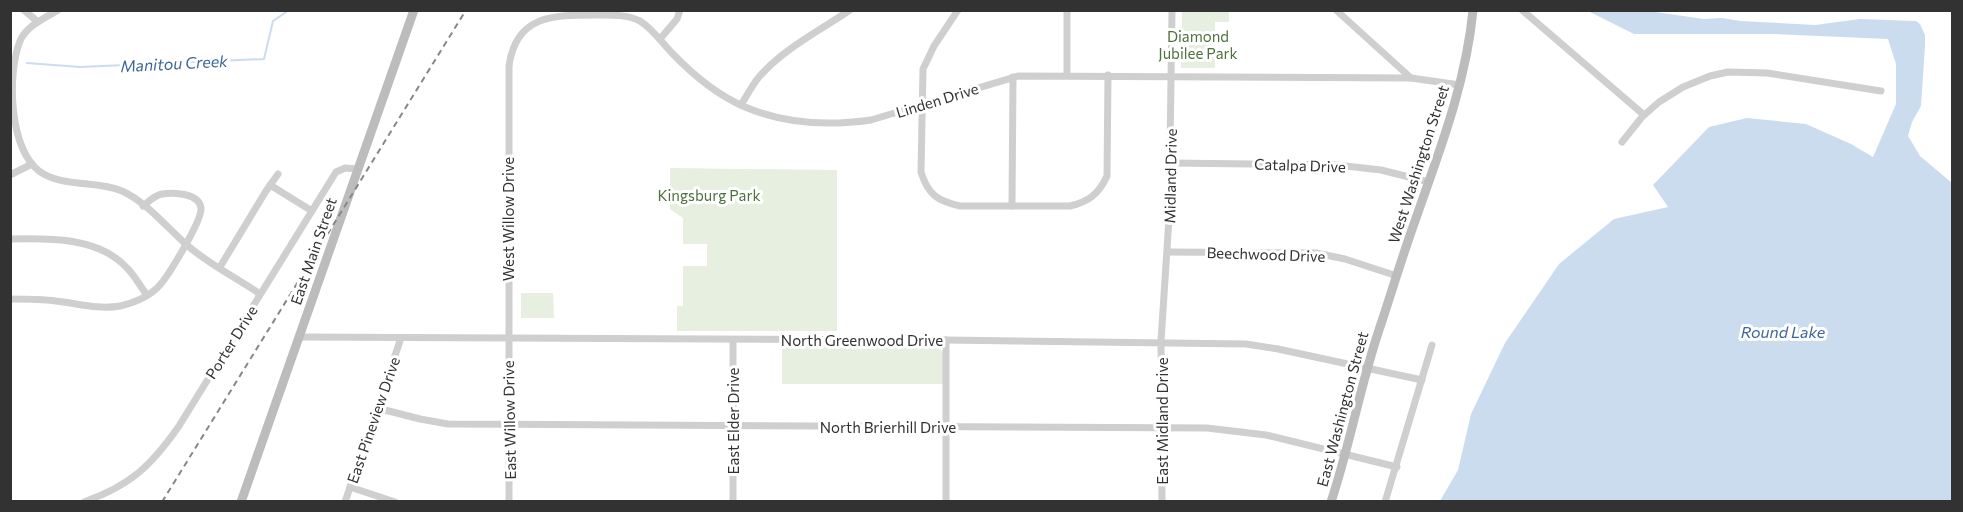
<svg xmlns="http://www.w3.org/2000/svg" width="1963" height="512" font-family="Commissioner,sans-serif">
	<rect width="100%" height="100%" fill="#fff"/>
	<g fill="#e6efe0">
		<polygon points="1182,11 1229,11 1229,22 1215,22 1215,68 1181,68"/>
		<polygon points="670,168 837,170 837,331 677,331 677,306 683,306 683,266 707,266 707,244 683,244 683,218 670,209"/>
		<polygon points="521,293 553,293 554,318 521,318"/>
		<polygon points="782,344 935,344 944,353 944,384 782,384"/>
	</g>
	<polygon fill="#ccdcef" points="1588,11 1649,11 1704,19 1722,18 1741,21 1815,25 1860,19 1916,21 1920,24 1925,35 1925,46 1921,106 1912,122 1908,136 1920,156 1952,183 1952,501 1440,501 1458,470 1471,414 1505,343 1559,264 1614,219 1668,207 1653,185 1709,127 1747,118 1806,124 1851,144 1873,157 1896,104 1896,64 1888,39 1775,34 1634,34"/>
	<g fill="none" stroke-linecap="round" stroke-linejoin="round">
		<polyline stroke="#ccdcef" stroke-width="2" points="27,63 80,67 264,59 273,21 289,10"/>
		<g stroke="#cfcfcf" stroke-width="7">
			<polyline points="24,10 38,22"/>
			<path d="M58 10C44 19 27 25 20 41 7 74 9 148 39 171 62 188 96 180 122 191 148 203 167 228 188 246 210 265 237 278 260 294"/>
			<path d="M958 10 934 46 923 69 921 172C928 195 938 201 960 206H1070C1088 202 1099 194 1107 176L1108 75"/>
			<polyline points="1336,10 1411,78"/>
			<polyline points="1522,10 1644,115"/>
			<polyline points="660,39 677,19 680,10"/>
			<polyline points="1067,75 1067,10"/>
			<path d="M741 105C747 96 752 85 759 77 783 49 819 31 850 10"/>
			<polyline points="1622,142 1642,117 1659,102 1683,87 1710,76 1728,72 1767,73 1881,91"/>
			<polyline points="1170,163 1337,165 1381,170 1429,182"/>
			<polyline points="10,175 32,164"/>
			<polyline points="270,185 312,211"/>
			<polyline points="1012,206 1013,77"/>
			<path d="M10 239C49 238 99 237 127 268 135 276 140 286 147 295"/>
			<polyline points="1168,252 1316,253 1345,259 1397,276"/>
			<polyline points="220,267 266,191 278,174"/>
			<path d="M10 299C26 299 41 299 56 301 76 303 99 310 120 306 131 304 148 297 157 288 167 279 201 222 201 209 200 193 174 192 162 194 155 195 148 202 143 206"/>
			<polyline points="299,337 946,340 1246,344 1278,349 1422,380"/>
			<polyline points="733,340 733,502"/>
			<polyline points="946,340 946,502"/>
			<polyline points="377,408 420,419 448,424 1207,428 1266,435 1397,467"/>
			<polyline points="350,487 395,502"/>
			<path d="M84 502C131 485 151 466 179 426L336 172 345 168 358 169"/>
			<polyline points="345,502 401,338"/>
			<path d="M509 502V66C516 15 553 15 595 15 610 15 626 14 640 21 653 29 662 43 672 53 694 76 717 95 745 107 785 124 829 126 871 120L1018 76 1411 78 1460 85"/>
			<polyline points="1162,502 1161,341 1169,218 1172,10"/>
			<polyline points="1385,502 1432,345"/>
		</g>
		<g stroke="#bcbcbc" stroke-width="9">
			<polyline points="241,502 414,10"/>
			<path d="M1331 502C1350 445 1360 386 1379 330 1391 294 1402 257 1415 221 1439 152 1466 84 1473 10"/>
		</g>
		<polyline stroke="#878787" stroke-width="2" stroke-dasharray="6 4.5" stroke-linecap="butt" points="162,502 466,10"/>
	</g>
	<g text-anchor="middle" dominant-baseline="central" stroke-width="6" stroke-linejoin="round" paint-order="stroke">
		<g font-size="15" fill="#4d713c" stroke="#fff">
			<text x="1198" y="36">Diamond<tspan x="1198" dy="17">Jubilee Park</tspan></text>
			<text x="709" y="195">Kingsburg Park</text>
		</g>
		<g font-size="15" fill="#323232" stroke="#fff">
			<text transform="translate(937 100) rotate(-17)">Linden Drive</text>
			<text transform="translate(1418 164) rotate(-72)">West Washington Street</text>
			<text transform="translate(1300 165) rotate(2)">Catalpa Drive</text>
			<text transform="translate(1170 176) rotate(-89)">Midland Drive</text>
			<text transform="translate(508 219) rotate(-90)">West Willow Drive</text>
			<text transform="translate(313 251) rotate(-71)">East Main Street</text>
			<text transform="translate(1266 254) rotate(2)">Beechwood Drive</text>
			<text x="862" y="340">North Greenwood Drive</text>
			<text transform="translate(231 342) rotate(-58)">Porter Drive</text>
			<text transform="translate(1342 409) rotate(-75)">East Washington Street</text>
			<text transform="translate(373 420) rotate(-71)">East Pineview Drive</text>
			<text transform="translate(509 420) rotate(-91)">East Willow Drive</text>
			<text transform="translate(733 421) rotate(-90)">East Elder Drive</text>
			<text transform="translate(1162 421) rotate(-90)">East Midland Drive</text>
			<text x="888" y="427">North Brierhill Drive</text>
		</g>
		<g font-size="16" font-style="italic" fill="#3a669a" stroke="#fff">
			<text transform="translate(174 63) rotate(-3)">Manitou Creek</text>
			<text x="1783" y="331">Round Lake</text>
		</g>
	</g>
	<rect width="1963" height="512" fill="none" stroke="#323232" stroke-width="24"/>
</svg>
